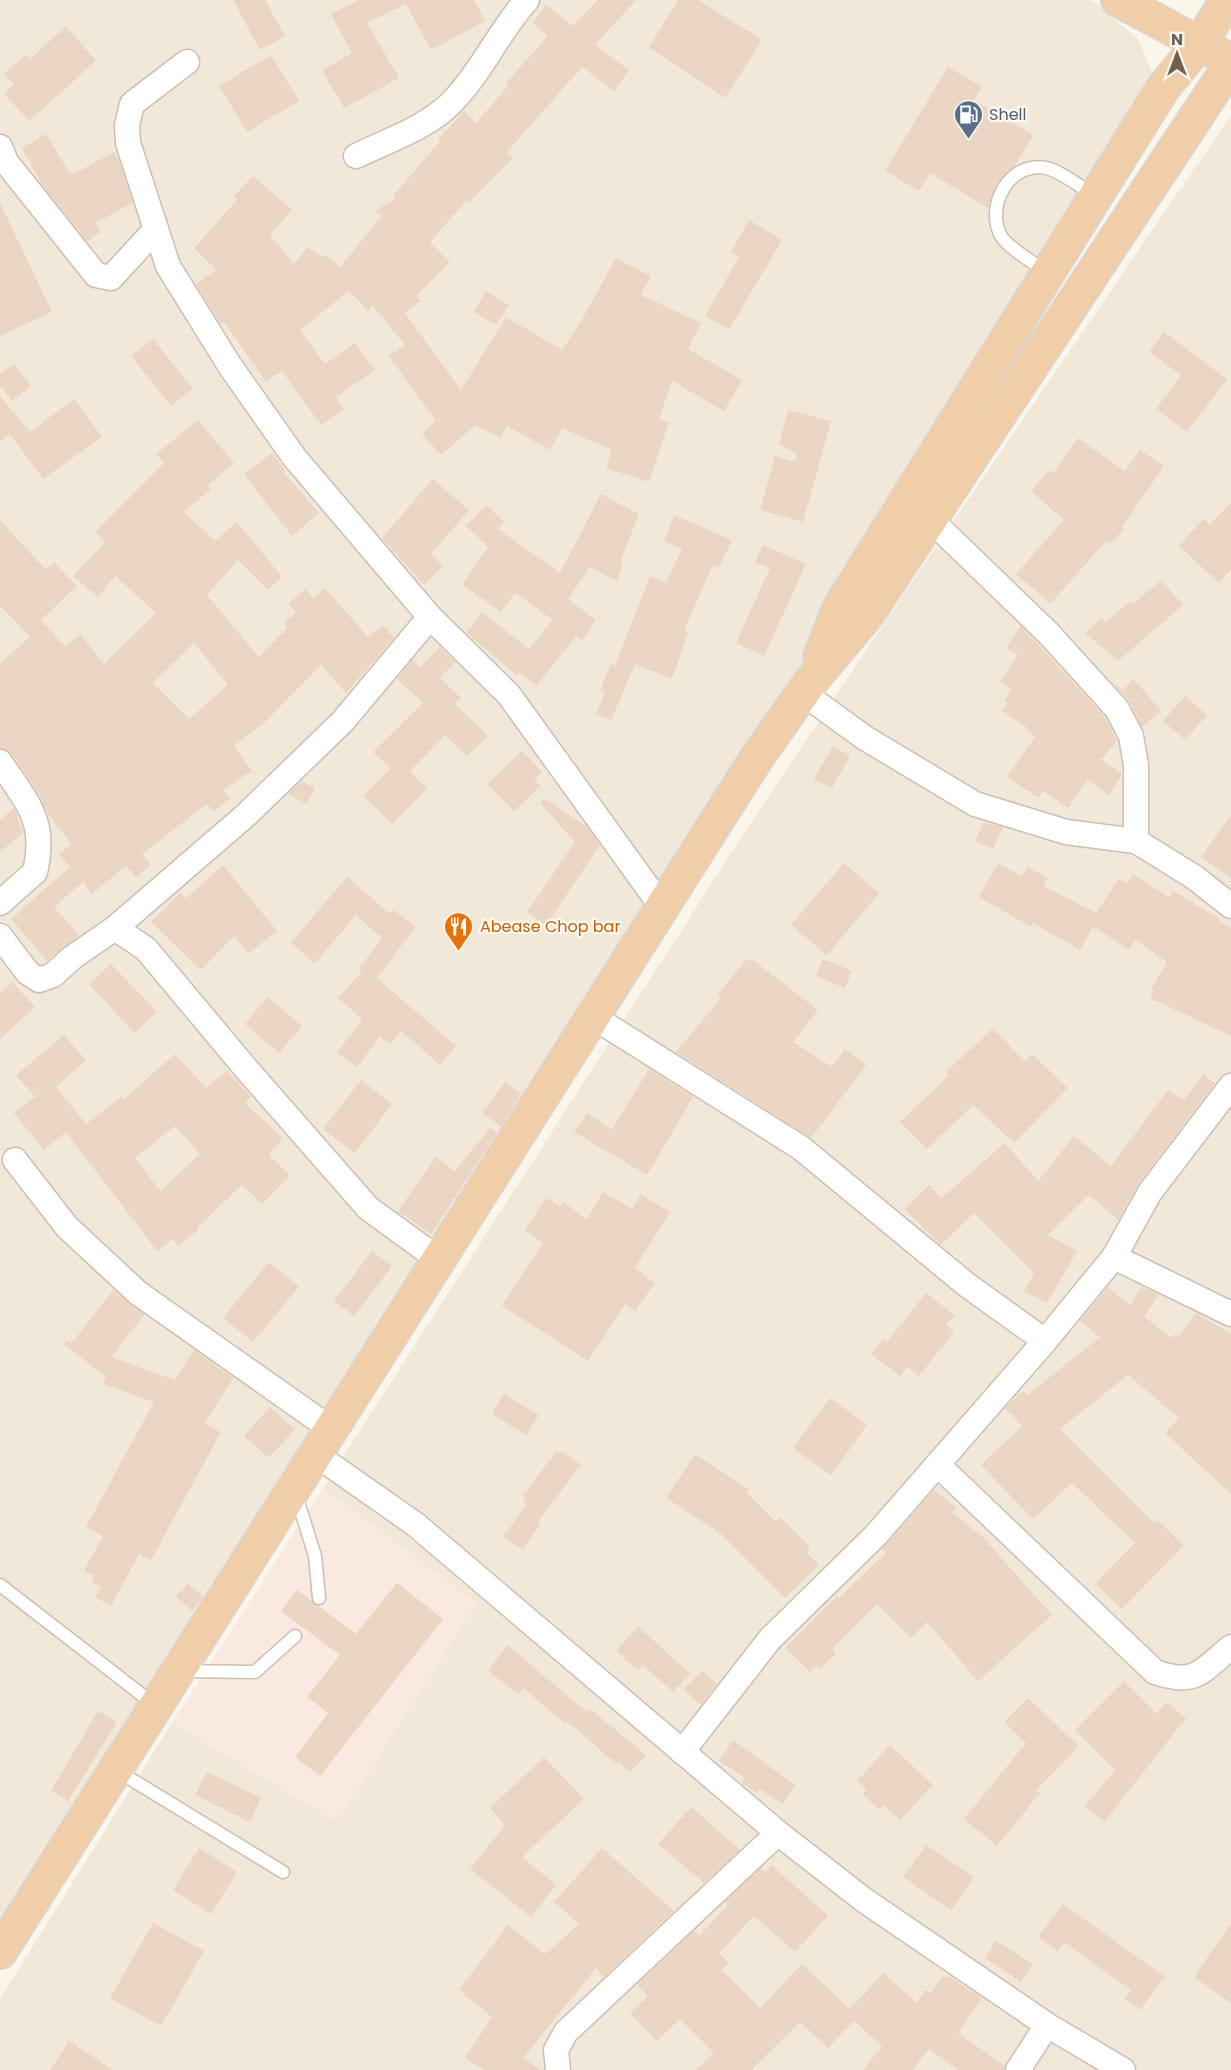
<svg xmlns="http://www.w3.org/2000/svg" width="1231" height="2070" font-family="Poppins,sans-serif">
	<rect width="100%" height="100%" fill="#fbf6ea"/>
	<g fill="#f2e8d9">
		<polygon points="0,0 1092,0 1138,39 1155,79 795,685 0,1923"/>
		<polygon points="1231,115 1231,2070 0,2070 0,1999 172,1723 337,1821 476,1603 323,1488 744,833 909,586"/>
	</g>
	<polygon fill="#fae9e0" points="323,1488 476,1603 337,1821 172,1723"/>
	<g fill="#ebd6c3" fill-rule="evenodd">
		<polygon points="233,0 265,0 285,36 260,50"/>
		<polygon points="359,0 474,0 485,21 431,50 406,4 367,23 399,78 344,108 322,70 352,53 331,14"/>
		<polygon points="598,0 636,0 595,45 629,70 614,91 582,67 507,152 513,158 469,202 467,200 430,242 450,262 416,296 420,301 405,313 461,390 506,317 562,350 580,323 616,258 651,276 641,295 701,323 688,349 742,380 724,411 672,381 659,419 669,422 649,482 606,468 612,450 562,428 550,450 507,426 500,438 476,425 441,455 422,434 436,421 389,356 405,345 373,306 368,311 349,291 300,330 325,364 355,343 375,370 336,397 344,409 321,425 282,371 266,382 224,322 221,325 196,284 216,270 194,248 237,200 233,197 253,176 292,210 270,235 294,264 308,247 322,257 324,254 340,267 382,216 375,211 395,199 393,196 440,141 438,139 464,111 476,123 508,86 506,83 548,36 532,23 546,5 573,26"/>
		<polygon points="678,0 698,0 762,40 725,98 649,47"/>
		<polygon points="66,26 96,61 29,121 4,94 14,85 4,74 26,54 30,59"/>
		<polygon points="271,55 299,101 247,132 219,86"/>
		<polygon points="948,67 982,87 974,100 1033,135 1015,166 997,183 988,208 930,173 919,191 885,171"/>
		<polygon points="46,134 71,175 114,152 120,163 133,203 95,223 101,232 87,241 43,186 22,148"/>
		<polygon points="0,203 52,312 0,336"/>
		<polygon points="749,220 782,240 729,330 705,316 739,257 731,252"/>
		<polygon points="486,291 509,305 496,325 474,312"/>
		<polygon points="1164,332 1227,379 1187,432 1156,409 1181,375 1149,352"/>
		<polygon points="153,339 193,389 171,406 131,356"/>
		<polygon points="14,364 31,386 12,401 0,385 0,374"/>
		<polygon points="0,396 30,432 74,399 102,437 43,479 10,434 0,442"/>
		<polygon points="788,410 831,421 803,522 760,510 775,456 795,462 798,455 779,444"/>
		<path d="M198 420 234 463 208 485 211 489 184 512 215 541 237 522 282 577 268 590 238 560 207 595 259 657 288 627 284 623 296 612 288 603 306 589 313 598 325 588 368 637 383 625 394 638 346 693 321 665 266 721 234 746 252 771 223 790 230 799 213 811 207 804 142 854 151 865 136 877 126 866 92 894 83 882 54 907 79 935 47 961 11 919 70 867 59 854 71 844 48 814 38 793 12 754 0 748V663L30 637 0 606V520L46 570 54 562 77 586 41 620 65 646 80 634 104 664 156 613 115 576 98 597 73 576 105 542 95 532 164 463 156 454ZM194 643 228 685 189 719 153 683Z"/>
		<polygon points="1078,438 1125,471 1140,450 1164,466 1122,527 1124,529 1110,544 1106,541 1051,603 1016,574 1064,520 1031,491 1049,470 1053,474"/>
		<polygon points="272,453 286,472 284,473 319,513 292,536 244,474"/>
		<polygon points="433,479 469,510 431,554 443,566 424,585 382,538"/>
		<polygon points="601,494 639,514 620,562 623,563 617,581 590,567 568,599 596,620 582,641 576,636 536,686 519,672 517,675 466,633 482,612 529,649 553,620 515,593 501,612 462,585 488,547 466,526 486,505 504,522 498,529 560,573"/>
		<polygon points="1231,502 1231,569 1219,583 1179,546 1204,518 1210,525"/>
		<polygon points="674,515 732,540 719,567 713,565 684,630 688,632 672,679 635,664 611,720 596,714 605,693 600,691 611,664 615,666 650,576 666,583 682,549 664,541"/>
		<polygon points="763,545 806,564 764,656 736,643 770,568 755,562"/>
		<polygon points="1161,580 1183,605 1118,661 1085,633 1102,618 1105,622 1131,601 1133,604"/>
		<polygon points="1021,626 1105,717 1117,741 1101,760 1122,774 1109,795 1087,780 1068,808 1043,791 1038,798 1007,777 1035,737 1027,731 1029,729 1002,711 1008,703 1004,701 1011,689 1000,682 1018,655 1006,648"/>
		<polygon points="440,647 455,662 440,678 461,698 455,704 488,736 467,756 445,735 410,771 427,789 392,824 363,796 391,768 373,752 423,703 397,679 413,659 420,667"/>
		<polygon points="1133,678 1161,711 1142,727 1130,702 1111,681 1124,690"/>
		<polygon points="1185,696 1207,715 1185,740 1163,721"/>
		<polygon points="833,746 850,756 832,788 814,779"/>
		<polygon points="522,751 542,772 534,779 541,786 514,811 487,784"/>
		<polygon points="302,781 315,788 307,804 288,794"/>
		<polygon points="544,798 586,826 600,845 546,925 527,912 575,842 540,803"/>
		<polygon points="14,808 23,833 0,852 0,820"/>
		<polygon points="1231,815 1231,878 1201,857"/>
		<polygon points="984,822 1003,827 993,849 975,841"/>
		<polygon points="844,863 879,893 827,955 791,925"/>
		<polygon points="998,863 1022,877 1028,867 1048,878 1043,886 1096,913 1119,878 1127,883 1133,874 1169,897 1173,891 1220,919 1219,921 1231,928 1231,1036 1150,998 1154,991 1151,989 1167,962 1135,940 1129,950 1093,926 1080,950 1033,923 1031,927 979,897"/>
		<polygon points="223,865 277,931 248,954 234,936 201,970 151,922 180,893 186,898"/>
		<polygon points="347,877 390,914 393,910 416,926 377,978 456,1046 440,1065 401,1031 390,1044 380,1036 357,1067 337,1053 362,1019 338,998 362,972 359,969 382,938 356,915 315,963 291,943"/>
		<polygon points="823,959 852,971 845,988 816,976"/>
		<polygon points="746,960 753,960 818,1010 793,1042 832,1067 845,1049 866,1065 811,1138 676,1052 721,998 717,995"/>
		<polygon points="111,964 157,1012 134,1033 89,984"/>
		<polygon points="12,982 35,1007 0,1039 0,993"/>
		<polygon points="267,997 302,1026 279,1053 245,1024"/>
		<polygon points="993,1028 1025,1062 1032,1054 1068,1088 1014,1143 973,1105 927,1149 900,1122 949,1075 946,1072"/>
		<path d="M64 1035 86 1060 56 1087 86 1124 121 1097 123 1100 175 1054 206 1088 227 1071 251 1097 245 1103 283 1138 269 1155 290 1175 262 1204 242 1185 197 1228 198 1230 178 1246 173 1239 157 1251 66 1132 44 1150 14 1113 35 1097 16 1075ZM175 1126 200 1154 160 1191 135 1158Z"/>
		<polygon points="649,1069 693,1097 647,1175 574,1132 587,1113 612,1130"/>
		<polygon points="1203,1074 1215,1083 1139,1183 1118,1220 1089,1195 1048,1235 1077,1251 1047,1303 1024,1291 1034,1273 974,1213 941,1245 904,1209 929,1185 941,1198 1005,1143 1038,1181 1074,1136 1111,1166 1168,1090 1184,1100"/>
		<polygon points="361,1080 392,1104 355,1153 323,1129"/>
		<polygon points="505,1082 521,1094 501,1127 482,1113"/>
		<polygon points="490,1128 497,1133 431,1234 398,1211 436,1157 455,1171"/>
		<polygon points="603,1192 632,1209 641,1194 670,1212 635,1268 655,1283 635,1311 625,1304 588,1361 502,1306 543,1243 525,1230 546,1198 560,1206 563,1202 587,1219"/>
		<polygon points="372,1251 392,1266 354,1316 334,1301"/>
		<polygon points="269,1262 299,1286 253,1342 223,1318"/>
		<polygon points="1108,1287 1130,1305 1142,1287 1159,1295 1144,1316 1171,1338 1175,1334 1179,1336 1196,1313 1231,1334 1231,1494 1165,1433 1179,1418 1128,1375 1060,1429 1154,1523 1157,1520 1184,1545 1122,1609 1095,1584 1135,1543 1072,1483 1033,1519 981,1465 1022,1426 1005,1408 1023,1391 1027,1395 1100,1337 1080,1321"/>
		<polygon points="113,1290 144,1315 111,1357 175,1380 194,1350 233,1378 205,1423 221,1432 151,1560 139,1554 111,1606 95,1597 101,1587 91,1582 94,1576 84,1571 103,1536 86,1527 154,1402 103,1384 106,1377 64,1344 66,1341 72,1343"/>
		<polygon points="926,1293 955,1315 946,1325 954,1332 919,1376 907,1367 900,1376 871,1354 883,1339 887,1342"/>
		<polygon points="504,1394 539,1415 526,1435 492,1414"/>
		<polygon points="830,1398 867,1425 831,1475 793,1448"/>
		<polygon points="270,1407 295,1429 269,1458 244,1436"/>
		<polygon points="556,1452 563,1452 581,1465 538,1521 541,1522 523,1550 503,1537 526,1505 523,1495"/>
		<polygon points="695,1454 748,1489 746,1492 776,1522 780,1517 810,1547 806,1552 819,1565 785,1598 720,1533 666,1498"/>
		<polygon points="934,1490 956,1507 952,1512 990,1543 989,1544 1052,1615 978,1681 927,1622 911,1638 877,1604 832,1649 836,1653 820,1669 816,1666 810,1672 785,1648 837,1596 839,1598 886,1553 882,1549"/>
		<polygon points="397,1583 443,1619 320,1776 295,1757 328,1713 307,1697 340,1655 281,1611 297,1590 356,1634"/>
		<polygon points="188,1584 203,1597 192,1611 176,1597"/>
		<polygon points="638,1626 690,1674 673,1692 643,1665 638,1670 616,1651"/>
		<polygon points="507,1645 587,1712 590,1709 646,1755 630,1772 619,1762 616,1764 567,1721 565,1723 523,1688 518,1694 488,1671"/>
		<polygon points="703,1671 717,1684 700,1705 684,1689"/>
		<polygon points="1124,1681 1157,1714 1166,1702 1186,1718 1104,1822 1085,1806 1115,1770 1075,1730"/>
		<polygon points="1028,1698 1079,1746 1036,1790 1040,1793 997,1846 964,1819 1026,1743 1004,1722"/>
		<polygon points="98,1711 117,1722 68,1801 51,1791"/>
		<polygon points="733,1740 795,1785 783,1804 759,1789 756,1793 741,1782 745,1778 719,1761"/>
		<polygon points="890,1745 933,1785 900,1820 883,1805 879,1809 862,1794 867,1790 857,1781"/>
		<polygon points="544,1757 584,1799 522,1857 556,1885 531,1917 470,1869 505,1825 490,1808"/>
		<polygon points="207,1772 261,1798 250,1822 195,1795"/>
		<polygon points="691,1807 740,1850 704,1883 658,1844"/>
		<polygon points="926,1845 974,1877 951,1910 903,1877"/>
		<polygon points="199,1848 237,1872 211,1914 173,1890"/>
		<polygon points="602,1848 674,1911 604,1977 596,1968 523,2058 541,2070 484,2070 465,2058 492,2017 459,1990 508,1925 545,1954 579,1924 554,1902"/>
		<polygon points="772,1865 828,1916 795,1952 754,1916 719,1953 729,1963 722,1970 760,2008 802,1964 850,2009 883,1973 917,2003 926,1990 931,1993 942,1977 950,1977 982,1998 958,2033 1005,2066 1004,2070 958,2070 929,2049 912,2070 863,2070 882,2046 854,2021 828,2048 800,2022 751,2070 696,2070 714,2053 680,2019 657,2041 630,2013 648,1996 637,1985 694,1931 699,1936 728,1905 725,1902 761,1868 765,1872"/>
		<polygon points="1063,1904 1165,1977 1140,2010 1125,1999 1131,1990 1064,1942 1058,1951 1038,1937"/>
		<polygon points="153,1923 204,1951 161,2026 110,1998"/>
		<polygon points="1231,1923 1231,2003 1194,1977"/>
		<polygon points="996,1941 1033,1964 1021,1982 985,1958"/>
		<polygon points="69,2041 113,2070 50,2070"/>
	</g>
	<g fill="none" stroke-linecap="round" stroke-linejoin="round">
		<defs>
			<g id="service">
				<path d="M1048 273C1037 265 1007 247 1001 236 985 206 1009 161 1046 168 1061 171 1080 187 1094 195"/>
				<polyline points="296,1495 315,1556 319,1598"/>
				<polyline points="0,1585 155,1705"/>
				<polyline points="181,1671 255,1672 295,1636"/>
				<polyline points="116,1770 283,1872"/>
			</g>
			<g id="minor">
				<polyline points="187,62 132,104 127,125 128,143 168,266 230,366 294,457 430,617 509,695 662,907"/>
				<polyline points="0,147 6,162 96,275 111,278 156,229"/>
				<path d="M356 156C387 141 429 127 453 101 482 71 499 31 527 0"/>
				<polyline points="929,518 1049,634 1117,709 1131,736 1136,765 1136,841"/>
				<polyline points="803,693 865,738 975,804 1066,832 1136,841 1194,877 1231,906"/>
				<path d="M0 762C27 803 47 820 35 872L0 903"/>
				<polyline points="115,928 146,949 248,1071 368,1208 438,1259"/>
				<polyline points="0,936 28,973 39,980 53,975 73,957 115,928 245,816 343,721 430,617"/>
				<polyline points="592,1016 801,1148 967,1285 1045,1341"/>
				<polyline points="15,1160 67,1227 138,1293 331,1429"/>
				<polyline points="1114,1257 1231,1314"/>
				<polyline points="315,1454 415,1524 778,1833 864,1900 1047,2025 1123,2070"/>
				<path d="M938 1465 1155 1672C1195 1686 1201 1672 1231 1647"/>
				<polyline points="682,1752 770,1639 876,1535 1045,1341 1114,1257 1150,1192 1231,1086"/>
				<polyline points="558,2070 556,2050 566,2032 778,1833"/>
				<polyline points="1018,2070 1047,2025"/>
			</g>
			<g id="trunk">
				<polyline points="1118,0 1219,54"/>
				<polyline points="820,657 840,607 1163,88 1201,42 1225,3"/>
				<polyline points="0,1952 756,759 809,684 867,615 1231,64"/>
			</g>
		</defs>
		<use href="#service" stroke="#ccbeb1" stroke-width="15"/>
		<use href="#minor" stroke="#ccbeb1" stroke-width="27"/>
		<use href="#trunk" stroke="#dbd5d2" stroke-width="36"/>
		<use href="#service" stroke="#fff" stroke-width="12"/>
		<use href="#minor" stroke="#fff" stroke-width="24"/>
		<use href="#trunk" stroke="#f0cea9" stroke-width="33"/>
	</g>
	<defs>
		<symbol id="fuel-pin" viewBox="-11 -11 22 30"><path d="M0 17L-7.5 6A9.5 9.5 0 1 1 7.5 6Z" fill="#5c6f8a" stroke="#fdf9f1"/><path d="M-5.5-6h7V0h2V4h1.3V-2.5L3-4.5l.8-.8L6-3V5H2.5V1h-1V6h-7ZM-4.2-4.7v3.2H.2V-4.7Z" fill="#fff"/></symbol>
		<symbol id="restaurant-pin" viewBox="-11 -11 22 30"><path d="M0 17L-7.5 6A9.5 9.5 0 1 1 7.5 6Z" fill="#e8710a" stroke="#fdf9f1"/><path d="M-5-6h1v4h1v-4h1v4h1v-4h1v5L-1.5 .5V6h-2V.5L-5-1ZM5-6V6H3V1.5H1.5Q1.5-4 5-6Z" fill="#fff"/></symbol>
	</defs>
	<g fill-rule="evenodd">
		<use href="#fuel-pin" x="952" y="98" width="33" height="45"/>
		<use href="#restaurant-pin" x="442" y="910" width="33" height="45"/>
	</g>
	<g text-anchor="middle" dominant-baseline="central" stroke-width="4.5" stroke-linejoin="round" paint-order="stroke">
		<g font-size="16" fill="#4e5e75" stroke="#fdf9f1" text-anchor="start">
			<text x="989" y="114">Shell</text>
		</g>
		<g font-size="16" fill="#c56008" stroke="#fdf9f1" text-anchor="start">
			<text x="480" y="926">Abease Chop bar</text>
		</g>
	</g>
	<g transform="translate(1177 54)" stroke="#fdf9f1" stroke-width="4.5" paint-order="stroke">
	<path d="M0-4.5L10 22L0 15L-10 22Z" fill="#735f50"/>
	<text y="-9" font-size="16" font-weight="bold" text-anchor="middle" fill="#735f50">N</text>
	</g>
</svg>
